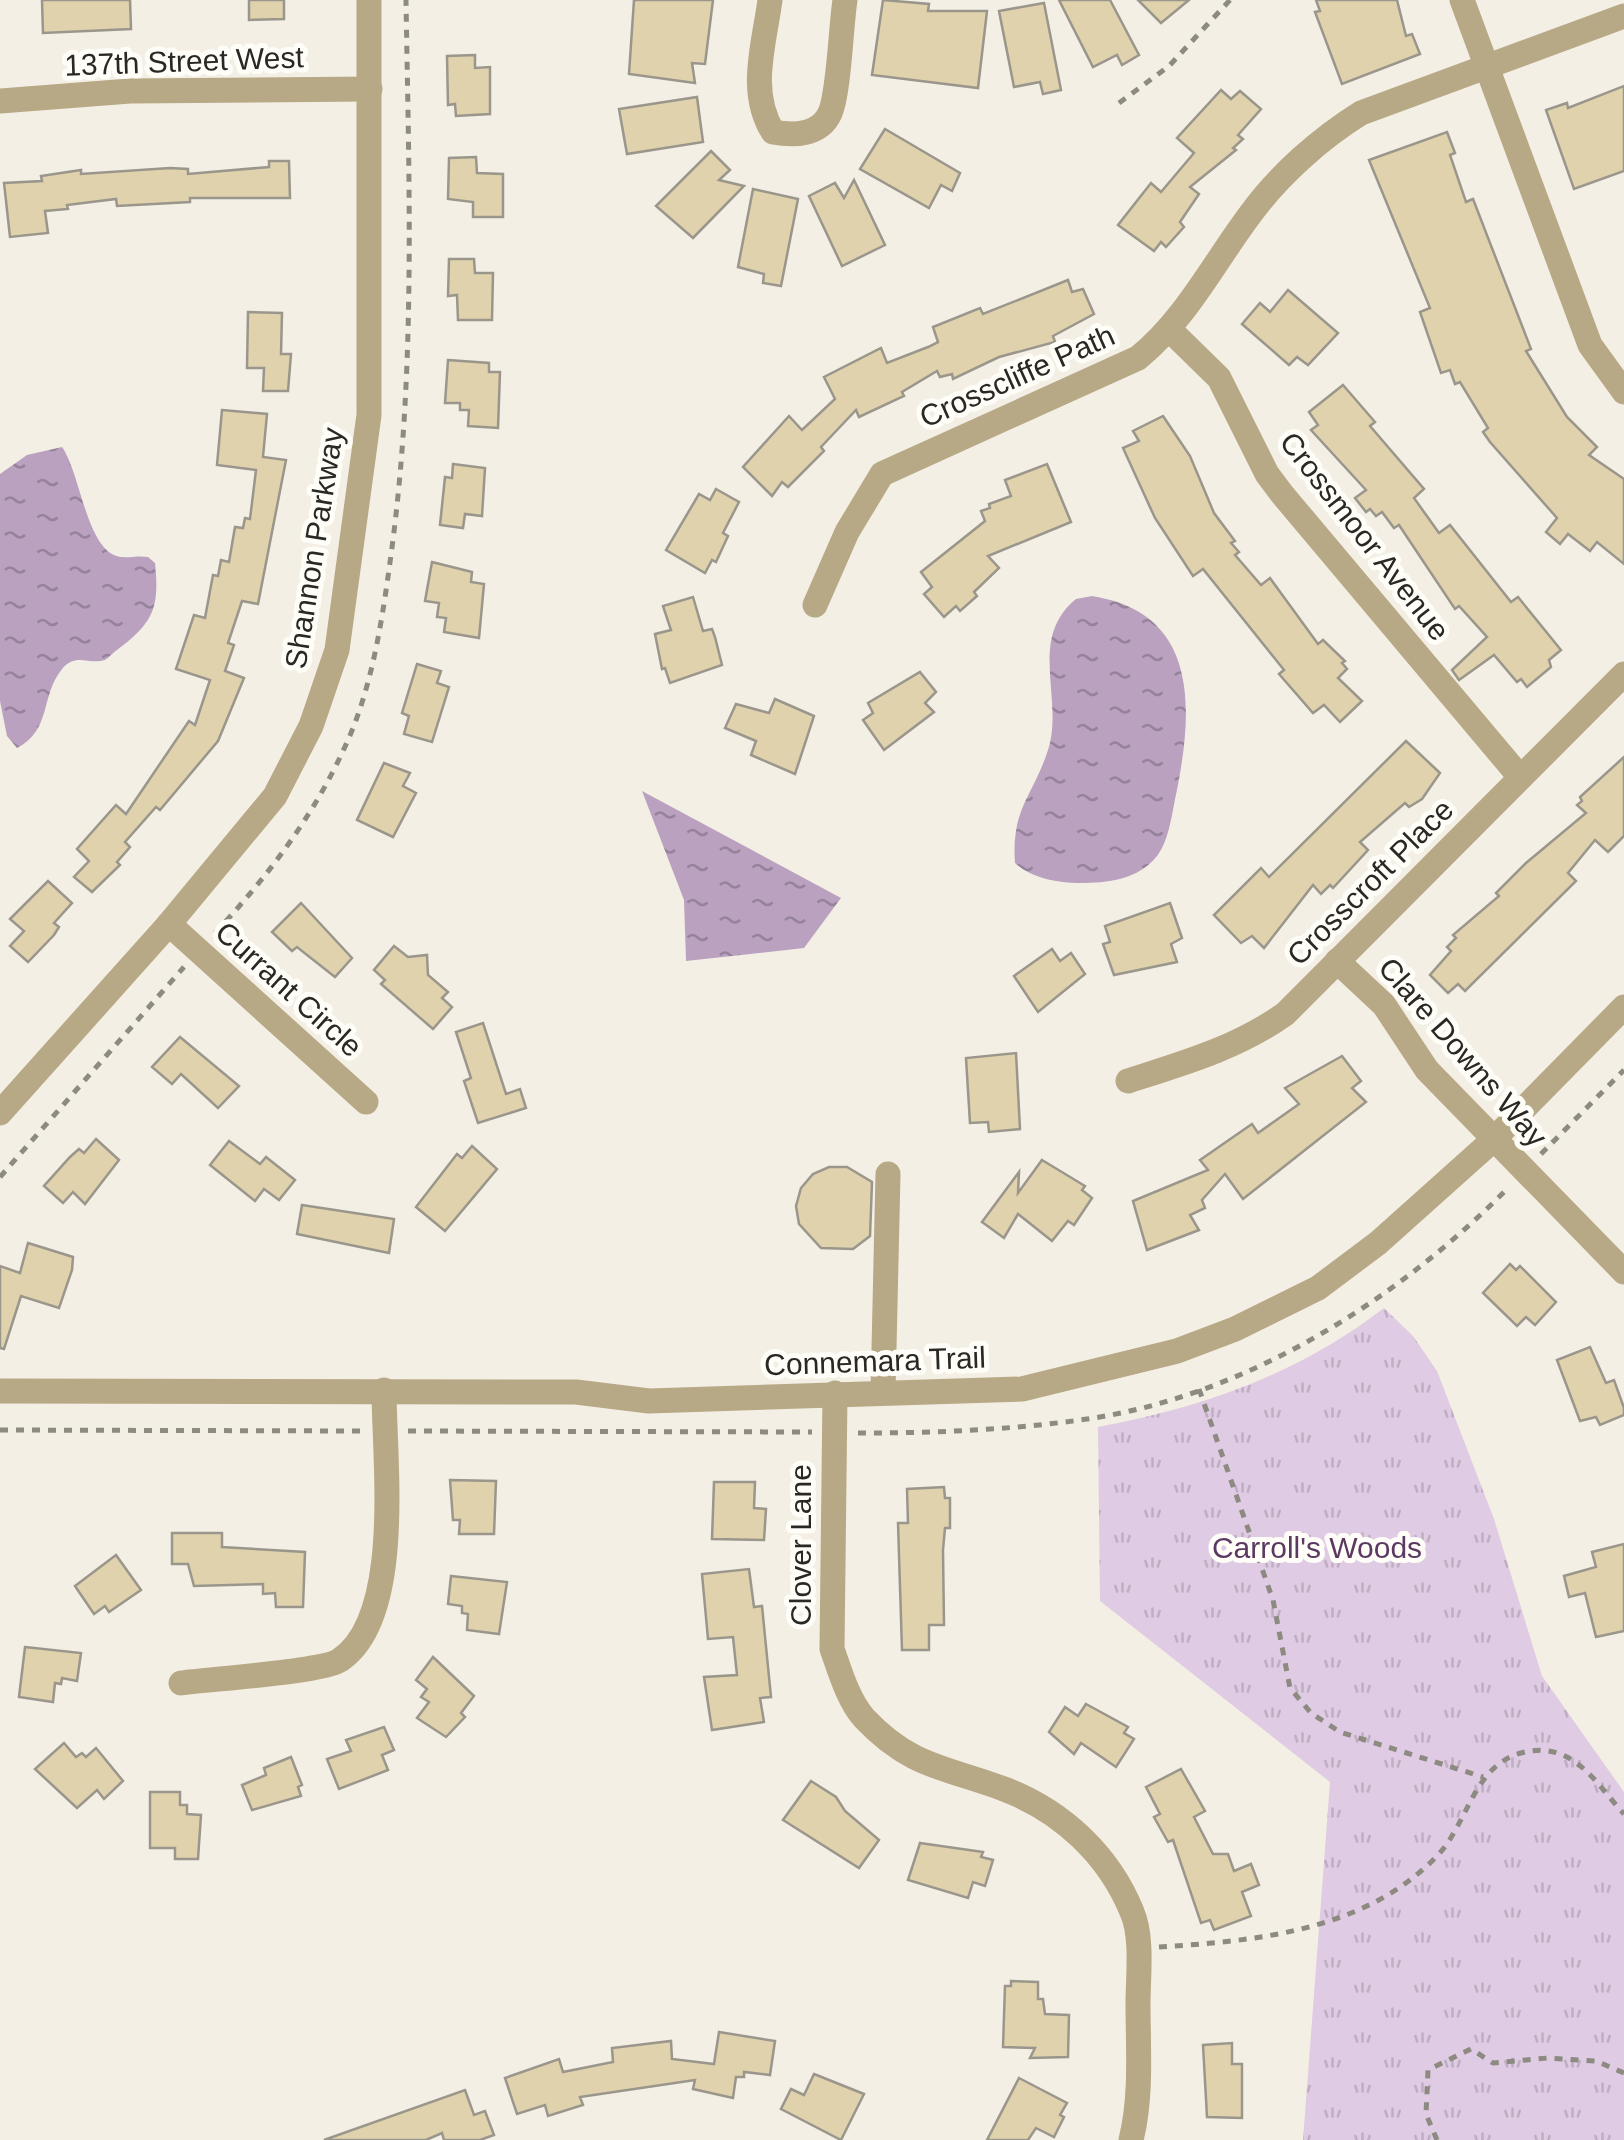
<svg xmlns="http://www.w3.org/2000/svg" width="1624" height="2140" font-family="Helvetica,sans-serif">
	<defs>
		<pattern id="grass-tufts" width="24" height="20" patternUnits="userSpaceOnUse" patternTransform="scale(2.5)"><rect width="24" height="20" fill="#dfcbe3"/><path d="M3 7l-1-3M5 7V3M7 7l1-3M15 17l-1-3M17 17v-4M19 17l1-3" fill="none" stroke="#bfaec2"/></pattern>
		<pattern id="water-ripples" width="26" height="14" patternUnits="userSpaceOnUse" patternTransform="scale(2.5)"><rect width="26" height="14" fill="#b9a1bf"/><path d="M2 4q2-2 4 0t4 0M15 11q2-2 4 0t4 0" fill="none" stroke="#96839b"/></pattern>
	</defs>
	<rect width="100%" height="100%" fill="#f4efe4"/>
	<path fill="url(#grass-tufts)" d="M1384 1308 1413 1336 1437 1371 1494 1519 1542 1676 1624 1792V2140H1303L1330 1782 1100 1601 1098 1427C1202 1408 1300 1373 1384 1308Z"/>
	<g fill="url(#water-ripples)">
		<path d="M62 447C80 472 86 545 116 556 126 559 137 555 148 557L155 563C160 610 152 623 117 650 115 651 107 659 105 660 88 665 76 652 62 669 40 696 52 730 17 748L7 736 0 701V474L27 455Z"/>
		<path d="M1092 596C1199 613 1193 708 1177 790 1172 811 1170 839 1157 856 1138 880 1107 883 1080 883 1059 883 1031 878 1015 863 1011 810 1032 797 1047 753 1066 701 1026 640 1076 599Z"/>
		<polygon points="642,791 841,898 804,948 686,961 684,900"/>
	</g>
	<g fill="#e1d2ae" stroke="#9a968b" stroke-width="2.5">
		<polygon points="42,0 130,0 131,29 43,33"/>
		<polygon points="249,0 284,0 284,19 249,20"/>
		<polygon points="634,0 713,0 705,64 692,63 695,83 629,74"/>
		<polygon points="883,0 929,4 928,11 987,11 978,88 872,75"/>
		<polygon points="1059,0 1110,0 1139,55 1122,65 1117,55 1093,67"/>
		<polygon points="1138,0 1189,0 1161,23"/>
		<polygon points="1316,0 1397,0 1406,36 1412,34 1420,54 1342,84 1315,12 1320,11"/>
		<polygon points="1044,3 1061,90 1043,94 1040,82 1014,87 999,11"/>
		<polygon points="475,55 475,68 490,67 490,114 456,116 455,104 448,105 447,56"/>
		<polygon points="1624,86 1624,171 1574,189 1546,110 1567,103 1568,108"/>
		<polygon points="1221,90 1231,99 1240,91 1261,109 1238,135 1243,139 1233,148 1236,150 1190,187 1199,194 1180,222 1184,227 1166,247 1161,242 1154,251 1118,225 1151,183 1161,192 1194,153 1177,138"/>
		<polygon points="697,97 703,142 627,154 619,109"/>
		<polygon points="885,129 960,173 952,191 941,185 929,208 860,169"/>
		<polygon points="1447,132 1455,153 1450,155 1466,202 1473,199 1531,349 1526,351 1567,417 1597,447 1589,455 1624,479 1624,564 1597,542 1590,551 1568,534 1560,544 1546,532 1557,518 1490,442 1483,432 1488,428 1460,382 1455,384 1450,370 1441,373 1420,312 1430,308 1369,160"/>
		<polygon points="711,151 730,170 719,180 744,186 693,238 656,206"/>
		<polygon points="476,157 477,173 503,174 503,217 473,217 473,202 448,199 449,158"/>
		<polygon points="269,161 289,161 290,198 190,198 190,202 117,206 116,199 67,205 68,209 45,211 48,233 10,237 4,183 42,181 41,176 81,170 81,174 170,168 188,169 188,174 269,167"/>
		<polygon points="854,180 885,245 842,266 809,196 835,183 844,198"/>
		<polygon points="753,189 798,199 781,286 763,283 764,274 738,267"/>
		<polygon points="449,259 474,259 475,273 493,273 492,320 458,320 457,295 448,296"/>
		<polygon points="1068,280 1072,292 1083,289 1094,314 1053,336 1055,342 999,357 953,379 952,374 940,377 937,371 902,392 904,396 859,417 856,410 821,447 824,451 788,487 782,482 772,496 743,467 789,416 802,430 835,399 824,377 881,348 887,363 928,347 938,342 933,327 980,308 983,314"/>
		<polygon points="1288,290 1338,333 1308,365 1297,357 1289,365 1242,324 1260,303 1270,312"/>
		<polygon points="248,312 282,313 281,354 291,354 288,391 263,391 264,368 247,368"/>
		<polygon points="448,360 489,363 489,372 500,372 498,428 468,426 469,410 460,410 460,403 445,403"/>
		<polygon points="1343,385 1375,422 1370,426 1424,489 1414,498 1439,533 1450,525 1511,602 1518,597 1561,650 1549,660 1551,667 1527,687 1521,679 1517,682 1494,655 1459,680 1452,670 1487,637 1459,606 1455,609 1399,525 1394,528 1382,512 1376,516 1370,509 1366,512 1355,498 1366,490 1311,430 1318,425 1309,412"/>
		<polygon points="222,410 267,414 263,457 286,460 258,604 242,601 228,643 234,645 225,671 244,678 218,741 160,810 156,807 125,842 130,847 117,862 120,865 92,892 74,877 89,861 77,849 116,805 126,814 189,721 195,725 210,680 176,669 194,615 205,618 213,575 218,576 221,560 229,562 235,527 243,528 245,518 250,519 256,470 217,465"/>
		<polygon points="1163,416 1190,456 1214,513 1235,541 1231,543 1239,552 1235,555 1261,585 1270,578 1318,644 1323,640 1345,661 1342,663 1347,669 1338,678 1362,701 1340,722 1324,705 1313,713 1279,674 1284,670 1203,569 1193,576 1155,518 1123,448 1139,441 1133,431"/>
		<polygon points="453,464 485,468 482,516 465,514 463,528 440,525 445,477 452,478"/>
		<polygon points="1047,464 1071,522 988,556 999,568 974,592 977,596 960,611 956,606 944,617 924,594 932,587 921,572 985,521 981,511 990,508 989,504 1011,496 1005,480"/>
		<polygon points="716,489 739,502 723,533 728,536 716,562 712,560 705,573 666,550 699,494 710,500"/>
		<polygon points="432,562 472,572 471,582 484,584 479,638 444,632 446,618 437,617 439,603 425,601"/>
		<polygon points="693,597 703,631 712,629 715,637 722,665 670,683 665,668 662,669 655,634 671,630 663,606"/>
		<polygon points="417,664 441,671 437,683 449,687 432,742 404,734 409,716 402,713"/>
		<polygon points="920,672 936,692 925,703 934,712 884,750 863,720 873,713 868,703"/>
		<polygon points="775,699 814,716 795,774 751,755 756,741 725,728 736,704 769,713"/>
		<polygon points="1406,741 1440,773 1422,799 1409,807 1405,803 1360,842 1368,850 1333,888 1330,885 1321,894 1313,885 1264,948 1252,936 1241,943 1214,915 1261,868 1269,877"/>
		<polygon points="1624,757 1624,836 1608,852 1595,840 1568,873 1576,881 1465,991 1458,984 1448,993 1430,975 1451,951 1447,947 1456,938 1453,935 1499,896 1496,893 1526,863 1586,813 1577,805 1582,801 1580,797"/>
		<polygon points="384,763 410,773 403,786 416,793 393,837 357,820"/>
		<polygon points="48,881 72,903 54,923 59,927 54,935 28,962 10,946 24,931 10,919"/>
		<polygon points="301,903 352,958 335,977 297,947 292,951 272,932"/>
		<polygon points="1170,903 1182,938 1171,944 1177,962 1114,975 1103,944 1110,942 1105,926"/>
		<polygon points="394,946 408,957 427,955 428,975 448,992 442,998 452,1007 433,1029 381,984 385,980 374,970"/>
		<polygon points="1052,949 1060,961 1071,953 1085,974 1038,1012 1014,976"/>
		<polygon points="483,1023 506,1094 520,1089 526,1108 478,1123 464,1081 471,1078 456,1032"/>
		<polygon points="180,1037 239,1086 218,1108 181,1074 172,1084 152,1067"/>
		<polygon points="1016,1053 1020,1129 989,1132 988,1122 970,1123 966,1058"/>
		<polygon points="1342,1056 1361,1081 1352,1088 1366,1102 1243,1199 1225,1174 1202,1200 1205,1208 1190,1215 1199,1230 1147,1250 1133,1201 1208,1170 1200,1160 1252,1124 1258,1133 1299,1104 1285,1088"/>
		<polygon points="96,1139 119,1160 85,1204 73,1192 63,1203 44,1186 70,1157 79,1149 84,1153"/>
		<polygon points="229,1141 260,1164 266,1157 295,1180 279,1200 264,1189 255,1201 210,1165"/>
		<polygon points="472,1146 497,1169 445,1231 416,1207 457,1154 462,1158"/>
		<polygon points="1042,1160 1085,1186 1082,1190 1092,1198 1074,1225 1068,1221 1052,1241 1018,1214 1004,1238 982,1222 1019,1172 1018,1193"/>
		<polygon points="829,1167 847,1167 872,1182 870,1236 853,1249 821,1248 799,1224 796,1206 801,1188 813,1174"/>
		<polygon points="302,1205 394,1219 389,1253 297,1234"/>
		<polygon points="28,1243 73,1257 72,1270 59,1308 21,1296 4,1349 0,1348 0,1266 20,1273"/>
		<polygon points="1510,1264 1516,1270 1520,1266 1556,1302 1535,1325 1526,1317 1517,1326 1483,1293"/>
		<polygon points="1590,1347 1606,1383 1614,1380 1624,1408 1624,1415 1600,1425 1596,1417 1580,1421 1557,1360"/>
		<polygon points="450,1480 496,1481 494,1534 459,1534 460,1520 453,1520"/>
		<polygon points="714,1482 755,1482 754,1508 766,1509 764,1540 712,1539"/>
		<polygon points="944,1487 945,1498 950,1498 950,1528 945,1528 943,1550 944,1625 929,1625 929,1650 902,1650 898,1523 908,1523 907,1489"/>
		<polygon points="172,1533 222,1533 222,1547 305,1552 303,1607 276,1607 275,1593 263,1594 263,1584 194,1586 188,1564 172,1564"/>
		<polygon points="1624,1544 1624,1631 1596,1637 1585,1593 1569,1597 1564,1576 1596,1567 1592,1552"/>
		<polygon points="116,1555 141,1590 109,1612 105,1606 94,1614 75,1586"/>
		<polygon points="749,1569 754,1607 762,1606 771,1697 760,1698 764,1722 712,1730 704,1677 737,1675 733,1637 708,1639 702,1574"/>
		<polygon points="451,1576 507,1582 499,1634 467,1630 468,1614 462,1613 462,1606 448,1604"/>
		<polygon points="25,1647 81,1653 77,1681 62,1678 61,1684 55,1683 53,1702 19,1697"/>
		<polygon points="433,1657 474,1696 461,1713 465,1717 446,1737 417,1718 429,1702 421,1697 427,1689 416,1680"/>
		<polygon points="1086,1704 1128,1727 1124,1733 1134,1739 1116,1767 1081,1743 1074,1754 1049,1732 1065,1707 1078,1716"/>
		<polygon points="384,1727 394,1750 382,1755 388,1770 339,1789 327,1759 351,1751 346,1740"/>
		<polygon points="64,1743 76,1757 82,1753 86,1757 96,1748 123,1781 104,1799 97,1790 77,1808 35,1769"/>
		<polygon points="291,1757 302,1785 298,1787 301,1796 252,1810 242,1785 266,1775 264,1768"/>
		<polygon points="1181,1769 1205,1811 1194,1817 1213,1854 1228,1854 1234,1871 1251,1864 1259,1885 1242,1892 1251,1916 1214,1930 1210,1920 1201,1923 1173,1840 1168,1842 1154,1817 1160,1814 1146,1787"/>
		<polygon points="811,1781 836,1797 845,1811 879,1840 859,1868 783,1820"/>
		<polygon points="150,1792 180,1792 180,1805 187,1805 187,1814 201,1815 198,1859 175,1859 175,1848 150,1848"/>
		<polygon points="920,1843 983,1852 981,1857 993,1860 985,1886 973,1882 968,1898 908,1880"/>
		<polygon points="1011,1981 1038,1982 1038,1999 1043,1999 1045,2014 1069,2015 1068,2057 1030,2058 1035,2048 1003,2047 1005,1986 1011,1986"/>
		<polygon points="719,2032 775,2041 770,2075 744,2072 744,2077 736,2077 733,2098 693,2089 695,2080 580,2097 583,2105 548,2116 545,2105 517,2114 505,2078 559,2059 563,2072 613,2062 612,2048 671,2041 672,2059 714,2064"/>
		<polygon points="1232,2043 1232,2064 1242,2064 1242,2118 1207,2117 1203,2045"/>
		<polygon points="814,2074 864,2094 841,2140 781,2109 791,2089 804,2095"/>
		<polygon points="1019,2078 1067,2103 1060,2115 1064,2117 1054,2137 1036,2128 1028,2140 987,2140"/>
		<polygon points="465,2090 474,2115 485,2111 494,2135 480,2140 444,2140 442,2133 426,2140 324,2140"/>
	</g>
	<g fill="none" stroke-linecap="round" stroke-linejoin="round">
		<g stroke="#8d8a82" stroke-width="5" stroke-dasharray="8 8" stroke-linecap="butt">
			<polyline points="1119,103 1169,66 1230,0"/>
			<path d="M215 933C271 873 319 809 351 733 374 677 383 614 391 555 416 371 409 185 406 0"/>
			<polyline points="1541,1154 1624,1070"/>
			<polyline points="0,1177 184,967"/>
			<polyline points="1199,1389 1273,1600 1290,1688 1311,1713 1340,1732 1483,1777"/>
			<polyline points="0,1430 362,1431"/>
			<polyline points="408,1431 812,1432"/>
			<path d="M858 1433C934 1433 1012 1430 1087 1419 1246 1396 1398 1300 1509 1187"/>
			<path d="M1159 1947C1256 1941 1365 1931 1437 1856 1468 1824 1473 1766 1521 1753 1572 1739 1595 1782 1624 1814"/>
			<polyline points="1437,2140 1426,2114 1428,2070 1471,2049 1493,2063 1548,2058 1596,2061 1624,2073"/>
		</g>
		<g stroke="#b7a886" stroke-width="25">
			<path d="M770 0C764 45 748 92 773 132 794 136 820 135 830 113 839 93 841 25 845 0"/>
			<polyline points="1462,0 1590,345 1624,392"/>
			<polyline points="0,101 130,91 370,89"/>
			<polyline points="1171,331 1219,378 1267,474 1282,494 1520,777"/>
			<path d="M815 605 847 532 882 474 1138 358C1187 318 1214 262 1252 212 1280 174 1321 138 1361 113L1624 16"/>
			<polyline points="169,924 366,1102"/>
			<polyline points="1337,961 1384,1005 1427,1070 1624,1272"/>
			<path d="M1128 1081C1184 1063 1237 1048 1285 1014L1624 674"/>
			<polyline points="0,1113 169,924 275,796 311,726 337,650 369,415 369,0"/>
			<polyline points="0,1391 576,1392 649,1401 1022,1389 1177,1351 1235,1329 1318,1288 1378,1243 1492,1141 1624,1007"/>
			<polyline points="883,1392 888,1174"/>
			<path d="M835 1393 832 1649C840 1671 848 1700 864 1718 911 1768 946 1767 1004 1789 1062 1811 1109 1855 1132 1912 1143 1937 1138 1977 1138 2003 1138 2048 1142 2096 1131 2140"/>
			<path d="M181 1683C209 1679 323 1672 340 1660 404 1617 384 1460 384 1390"/>
		</g>
	</g>
	<g text-anchor="middle" dominant-baseline="central" stroke-width="10" stroke-linejoin="round" paint-order="stroke">
		<g font-size="30" fill="#292823" stroke="#fffdf8">
			<text transform="translate(184 61) rotate(-2)">137th Street West</text>
			<text transform="translate(1017 376) rotate(-24)">Crosscliffe Path</text>
			<text transform="translate(1365 536) rotate(52)">Crossmoor Avenue</text>
			<text transform="translate(314 548) rotate(-81)">Shannon Parkway</text>
			<text transform="translate(1370 882) rotate(-45)">Crosscroft Place</text>
			<text transform="translate(289 989) rotate(42)">Currant Circle</text>
			<text transform="translate(1463 1052) rotate(49)">Clare Downs Way</text>
			<text transform="translate(875 1361) rotate(-2)">Connemara Trail</text>
			<text transform="translate(800 1545) rotate(-90)">Clover Lane</text>
		</g>
		<g font-size="30" fill="#5b3963" stroke="#fffdf8">
			<text x="1317" y="1547">Carroll's Woods</text>
		</g>
	</g>
</svg>
